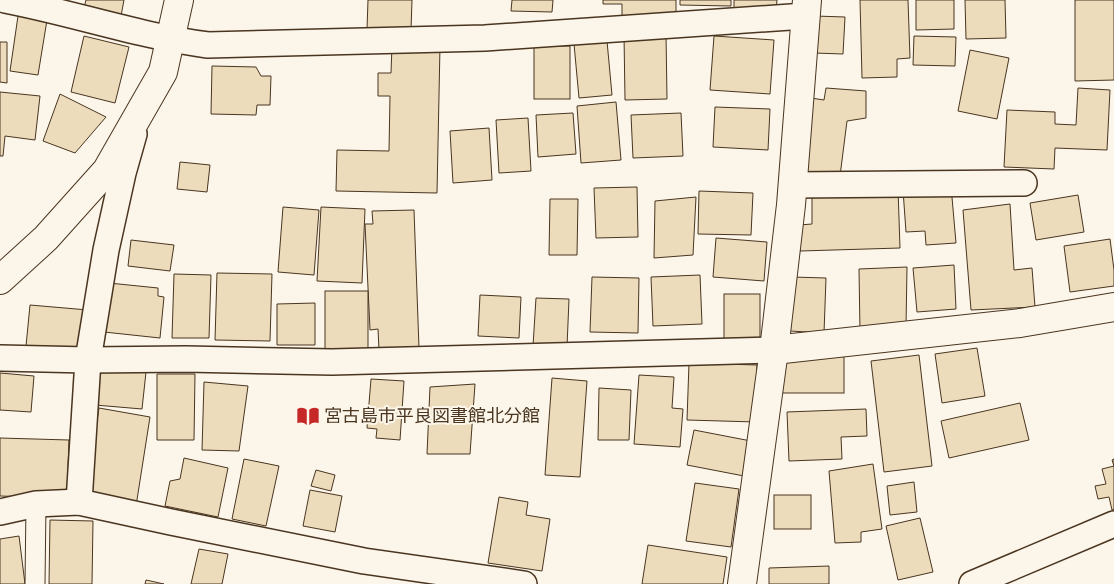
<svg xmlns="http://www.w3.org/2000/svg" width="1114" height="584" font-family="Montserrat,'Noto Sans JP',sans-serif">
	<rect width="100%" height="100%" fill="#fbf6e9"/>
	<g fill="#ecdcbc" stroke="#4a3520">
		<polygon points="86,0 124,0 121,16 84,8"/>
		<polygon points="368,0 412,0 411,30 367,29"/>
		<polygon points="512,0 553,0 552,12 511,11"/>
		<polygon points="603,0 676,0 676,17 622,18 622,4 603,4"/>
		<polygon points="680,0 731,0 731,6 680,5"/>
		<polygon points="734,0 777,0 776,10 734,9"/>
		<polygon points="860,0 908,0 910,58 897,59 897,77 862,78"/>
		<polygon points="916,0 954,0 954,29 916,30"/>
		<polygon points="965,0 1005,0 1006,38 966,39"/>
		<polygon points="1075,0 1114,0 1114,80 1075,81"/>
		<polygon points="18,16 47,20 38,75 10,71"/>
		<polygon points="815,16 845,17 843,54 814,53"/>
		<polygon points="666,34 667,99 625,100 624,35"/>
		<polygon points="84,36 129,47 115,103 71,92"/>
		<polygon points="714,36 774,40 770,94 710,90"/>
		<polygon points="914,36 956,37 955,66 913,65"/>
		<polygon points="607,41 612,95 579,98 574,44"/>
		<polygon points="0,42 7,42 7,83 0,82"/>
		<polygon points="392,45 440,46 437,193 336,191 337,150 389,151 390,96 378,96 378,73 391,73"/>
		<rect x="534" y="46" width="36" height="53"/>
		<polygon points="970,50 1009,58 997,119 958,111"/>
		<polygon points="212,66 256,67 261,76 271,76 270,105 257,105 256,115 211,114"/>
		<polygon points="826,88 866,91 866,118 847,121 840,176 805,174 811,98 824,100"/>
		<polygon points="1078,88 1110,90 1107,150 1055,148 1054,169 1004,167 1007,110 1055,112 1055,124 1076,125"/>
		<polygon points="0,92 40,96 35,140 5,136 3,156 0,156"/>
		<polygon points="60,94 106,117 75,153 43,141"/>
		<polygon points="616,102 621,160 581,163 577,106"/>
		<polygon points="715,107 770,109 768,150 713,147"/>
		<polygon points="573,113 576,154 538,157 536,115"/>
		<polygon points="681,113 683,156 633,158 631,115"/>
		<polygon points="528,118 531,171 499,173 496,120"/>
		<polygon points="489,128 492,180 453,183 450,131"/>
		<polygon points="180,162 210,165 207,192 177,189"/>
		<polygon points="951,186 956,243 926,245 925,231 906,232 903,190"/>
		<polygon points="637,187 638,237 596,238 594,188"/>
		<polygon points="898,189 900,248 800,251 799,225 812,224 812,192"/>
		<polygon points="699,191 753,193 751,235 698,234"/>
		<polygon points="1078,195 1084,232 1036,240 1030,203"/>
		<polygon points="696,197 693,255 654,258 655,201"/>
		<polygon points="550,199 578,199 577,255 549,255"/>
		<polygon points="1010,204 1014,270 1032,268 1035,307 971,310 963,210"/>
		<polygon points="283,207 319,210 314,275 278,272"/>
		<polygon points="321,207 365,209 362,283 317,281"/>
		<polygon points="414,210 419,348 379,350 378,329 370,330 365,224 373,224 372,211"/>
		<polygon points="716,238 767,242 764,281 713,277"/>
		<polygon points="1110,239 1114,270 1114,286 1070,292 1064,246"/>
		<polygon points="131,240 174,245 170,271 128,266"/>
		<polygon points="954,265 956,309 917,312 913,268"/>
		<polygon points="907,267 906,327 860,332 859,269"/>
		<polygon points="217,273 272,274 270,341 215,340"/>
		<polygon points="174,274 211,275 209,338 172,338"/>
		<polygon points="700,275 702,324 653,326 651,277"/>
		<polygon points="592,277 639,278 638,333 590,332"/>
		<polygon points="792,277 826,278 824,333 790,331"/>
		<polygon points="109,283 158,288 158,296 164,297 160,338 104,332"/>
		<rect x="325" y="291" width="43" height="58"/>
		<rect x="724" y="294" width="36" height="48"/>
		<polygon points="480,295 521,297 519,338 478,336"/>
		<polygon points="536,298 569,299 567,347 533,346"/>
		<polygon points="315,303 315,345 277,345 277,304"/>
		<polygon points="30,305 88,310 84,352 26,346"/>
		<polygon points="977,348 985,396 942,403 935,354"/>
		<polygon points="919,355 932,466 884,472 871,361"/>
		<rect x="778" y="356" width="66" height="37"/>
		<polygon points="689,363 757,365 756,422 687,420"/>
		<polygon points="99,368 146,372 142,409 95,405"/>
		<polygon points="0,373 34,376 31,412 0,410"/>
		<polygon points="157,374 195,374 194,440 157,440"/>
		<polygon points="639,375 674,377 672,408 683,409 680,447 634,444"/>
		<polygon points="552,378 587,381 580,477 545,475"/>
		<polygon points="371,379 404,381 400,440 376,438 377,429 367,428"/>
		<polygon points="204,382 248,386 239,451 202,450"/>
		<polygon points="475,384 470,454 427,454 430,387"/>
		<polygon points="599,388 631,390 629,440 598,440"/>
		<polygon points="1020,403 1029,440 949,458 941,421"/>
		<polygon points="99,408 150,417 136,506 85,498"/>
		<polygon points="866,409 867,436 841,437 842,459 789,461 787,412"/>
		<polygon points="694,430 751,441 744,476 687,465"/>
		<polygon points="0,438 69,440 67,498 0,496"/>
		<polygon points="184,458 228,468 218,517 165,506 170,481 180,479"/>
		<polygon points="244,459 279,466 266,526 232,519"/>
		<polygon points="1114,459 1114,509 1112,510 1109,497 1098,499 1095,486 1106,484 1102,469 1114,466 1112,460"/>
		<polygon points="873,464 882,529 861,532 861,542 835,543 829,471"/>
		<polygon points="316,470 335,475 331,491 311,486"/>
		<polygon points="914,482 917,512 890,515 887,486"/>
		<polygon points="695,483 739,489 731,547 686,541"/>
		<polygon points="310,490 342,496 335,532 303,526"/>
		<rect x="774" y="495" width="37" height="34"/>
		<polygon points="499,497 528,502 526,515 550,519 542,571 488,563"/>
		<polygon points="920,518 933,572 898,580 886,526"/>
		<polygon points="50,520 93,521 92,584 49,584"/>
		<polygon points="19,536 25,584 0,584 0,539"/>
		<polygon points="648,545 727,557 723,584 642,584"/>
		<polygon points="199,549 228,554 222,584 191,584"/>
		<polygon points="829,566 829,584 769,584 769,568"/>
		<polygon points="146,580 164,584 145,584"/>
	</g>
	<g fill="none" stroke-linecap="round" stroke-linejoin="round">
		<defs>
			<polyline id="pedestrian" points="35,584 36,504"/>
			<g id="minor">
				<path d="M5 0C73 13 139 36 208 45L485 38 805 16"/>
				<polyline points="793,185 1024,183"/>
				<polyline points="0,358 88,360 186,359 332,362 774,350"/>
				<polyline points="79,502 88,360 106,250 123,173 134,134"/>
				<polyline points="0,512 36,504 79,502 171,522 364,561 524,584"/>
				<polyline points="972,584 1114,524"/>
			</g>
			<g id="tertiary">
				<polyline points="774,350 1020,323 1114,307"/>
				<polyline points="742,584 774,350 791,205 807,0"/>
			</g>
			<polyline id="primary" points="0,280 46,238 107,170 163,72 179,0"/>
		</defs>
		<use href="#pedestrian" stroke="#4a3520" stroke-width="21"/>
		<use href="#minor" stroke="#4a3520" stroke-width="28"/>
		<use href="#tertiary" stroke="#4a3520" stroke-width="30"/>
		<use href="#primary" stroke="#4a3520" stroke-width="30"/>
		<use href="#pedestrian" stroke="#fbf6e9" stroke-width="19"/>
		<use href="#minor" stroke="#fbf6e9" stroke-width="25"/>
		<use href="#tertiary" stroke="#fbf6e9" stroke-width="28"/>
		<use href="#primary" stroke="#fbf6e9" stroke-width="28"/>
	</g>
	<defs>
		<symbol id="library-bare" viewBox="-9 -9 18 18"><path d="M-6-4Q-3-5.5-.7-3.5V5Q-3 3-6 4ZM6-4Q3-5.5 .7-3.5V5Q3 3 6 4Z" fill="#c62828" stroke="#fbf6e9" stroke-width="2.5" paint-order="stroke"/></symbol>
	</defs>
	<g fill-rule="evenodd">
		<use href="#library-bare" x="292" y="400" width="32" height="32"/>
	</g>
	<g text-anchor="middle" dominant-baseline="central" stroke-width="4" stroke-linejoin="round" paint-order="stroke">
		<g font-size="18" fill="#4a3520" stroke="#fbf6e9" text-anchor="start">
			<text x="324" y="416">宮古島市平良図書館北分館</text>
		</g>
	</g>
</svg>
